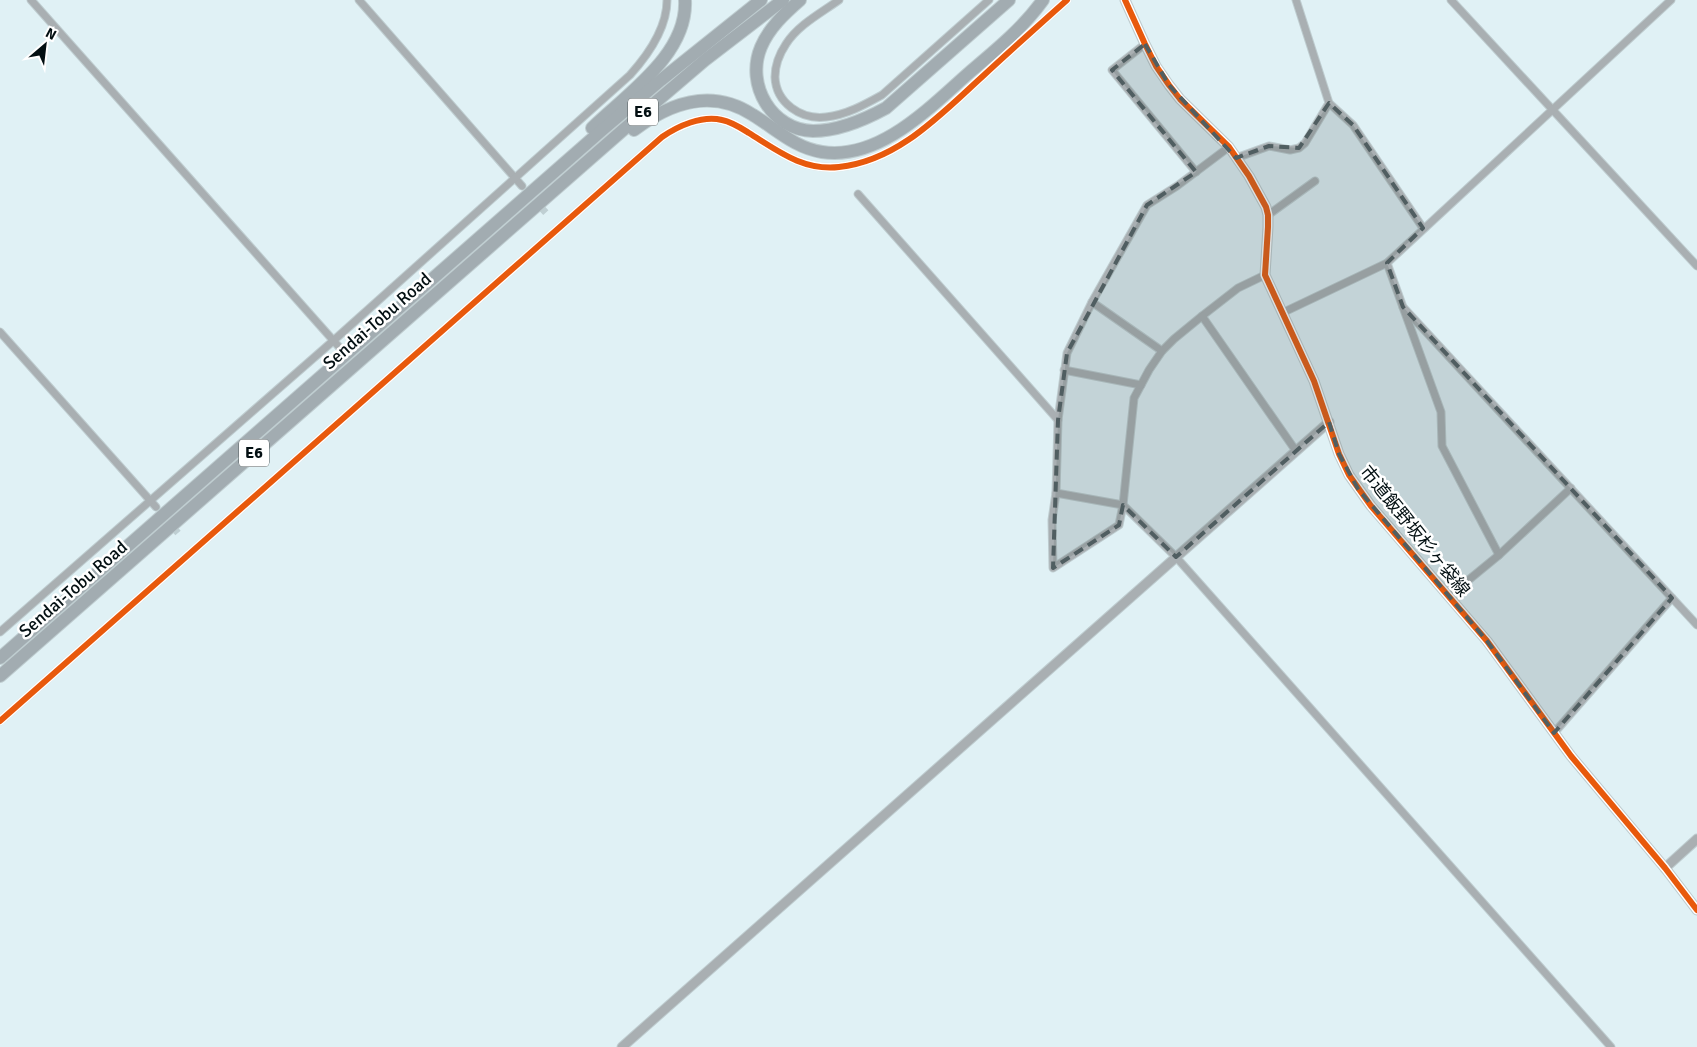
<svg xmlns="http://www.w3.org/2000/svg" width="1697" height="1047" font-family="Signika,'Noto Sans JP',sans-serif">
	<rect width="100%" height="100%" fill="#e0f1f5"/>
	<g fill="none" stroke-linecap="round" stroke-linejoin="round">
		<g stroke="#bfcfd3" stroke-width="7" stroke-dasharray="7 3.5" stroke-linecap="butt">
			<polyline points="527,192 547,214"/>
			<polyline points="161,513 178,533"/>
		</g>
		<defs>
			<g id="minor">
				<polyline points="31,0 340,348"/>
				<polyline points="359,0 522,186"/>
				<path d="M839 0C821 13 798 25 786 44 780 53 775 66 775 77 776 103 801 120 826 117 846 115 864 105 882 95L989 0"/>
				<polyline points="1296,0 1329,103 1353,125 1423,228"/>
				<polyline points="1451,0 1697,266"/>
				<polyline points="1145,44 1112,70 1196,172"/>
				<polyline points="1229,147 1177,186 1147,205 1092,302 1067,353 1058,420 1056,493 1052,520 1053,568 1119,525 1123,505 1134,398 1149,370 1162,351 1174,339 1202,316 1238,288 1265,275"/>
				<polyline points="1236,158 1269,146 1290,150 1299,148 1305,143 1329,103"/>
				<polyline points="858,194 1058,420"/>
				<polyline points="1268,215 1315,181"/>
				<polyline points="1387,263 1441,412 1442,446 1499,555"/>
				<polyline points="1092,302 1162,351"/>
				<polyline points="1403,307 1697,625"/>
				<polyline points="1282,313 1387,263 1671,0"/>
				<polyline points="1202,316 1296,451"/>
				<polyline points="0,332 156,507"/>
				<polyline points="1064,370 1141,385"/>
				<polyline points="1056,493 1123,505 1176,557 1611,1047"/>
				<polyline points="1449,596 1499,555 1571,488"/>
				<path d="M0 632 333 341 630 75C648 55 667 28 667 0"/>
				<path d="M0 721 662 137C678 126 702 115 722 120 732 122 741 128 749 133 778 151 803 171 839 167 898 161 941 114 983 76 1011 50 1039 25 1067 0"/>
				<polyline points="1554,733 1672,598"/>
			</g>
			<g id="tertiary">
				<polyline points="1125,0 1145,44 1156,66 1169,85 1180,99 1229,147 1249,176 1266,207 1268,215 1268,227 1265,275 1314,381 1339,454 1349,475 1371,506 1487,641 1571,756 1665,868 1697,910"/>
				<polyline points="1665,868 1697,839"/>
				<polyline points="622,1047 1329,422"/>
			</g>
			<g id="motorway">
				<path d="M800 0C784 14 769 28 761 47 745 85 772 130 813 131 839 131 864 120 886 108L1009 0"/>
				<path d="M592 128C627 94 688 54 685 0"/>
				<path d="M634 130C671 102 712 88 753 115 776 129 795 148 822 152 880 161 931 106 970 72 996 50 1023 28 1043 0"/>
				<polyline points="0,658 601,131 661,80 761,0"/>
				<polyline points="0,676 623,130 705,60 783,0"/>
			</g>
		</defs>
		<use href="#minor" stroke="#becccf" stroke-width="9"/>
		<use href="#tertiary" stroke="#becccf" stroke-width="11"/>
		<use href="#motorway" stroke="#becccf" stroke-width="14"/>
		<use href="#minor" stroke="#a9afb2" stroke-width="7"/>
		<use href="#tertiary" stroke="#a9afb2" stroke-width="9"/>
		<use href="#motorway" stroke="#a2acb1" stroke-width="12"/>
		<defs>
			<g id="cycleway">
				<polyline points="1125,0 1145,44 1156,66 1169,85 1180,99 1229,147 1249,176 1266,207 1268,215 1268,227 1265,275 1314,381 1339,454 1349,475 1371,506 1487,641 1571,756 1665,868 1697,910"/>
				<path d="M0 721 662 137C678 126 702 115 722 120 732 122 741 128 749 133 778 151 803 171 839 167 898 161 941 114 983 76 1011 50 1039 25 1067 0"/>
			</g>
		</defs>
		<use href="#cycleway" stroke="#fff" stroke-width="9"/>
		<use href="#cycleway" stroke="#e8590c" stroke-width="6"/>
	</g>
	<path fill="#505e61" fill-opacity="0.2" stroke="#505e61" stroke-width="4" stroke-dasharray="10 6" stroke-linejoin="round" d="M1145 44 1169 85 1236 158 1269 146 1299 148 1329 103 1353 125 1423 228 1387 263 1403 307 1672 598 1554 733 1487 641 1358 489 1339 454 1329 422 1176 557 1123 505 1119 525 1053 568 1058 420 1067 353 1147 205 1196 172 1112 70Z"/>
	<g text-anchor="middle" dominant-baseline="central" stroke-width="5" stroke-linejoin="round" paint-order="stroke">
		<g fill="#fff" stroke="#4f5759" stroke-width="1">
			<rect x="628" y="98.5" width="30" height="27" rx="4"/>
			<rect x="239" y="439.5" width="30" height="27" rx="4"/>
		</g>
		<g font-size="16" font-weight="bold" fill="#030f12">
			<text x="643" y="112">E6</text>
			<text x="254" y="453">E6</text>
		</g>
		<g font-size="18" fill="#030f12" stroke="#fff">
			<text transform="translate(377 321) rotate(-41)">Sendai-Tobu Road</text>
			<text transform="translate(1415 531) rotate(51)">市道飯野坂杉ヶ袋線</text>
			<text transform="translate(73 589) rotate(-41)">Sendai-Tobu Road</text>
		</g>
	</g>
	<g transform="translate(45 45) rotate(28)" stroke="#ffffff" stroke-width="4" paint-order="stroke">
	<path d="M0-4L9 19L0 12L-9 19Z" fill="#030f12"/>
	<text y="-8" font-size="14" font-weight="bold" text-anchor="middle" fill="#030f12">N</text>
	</g>
</svg>
